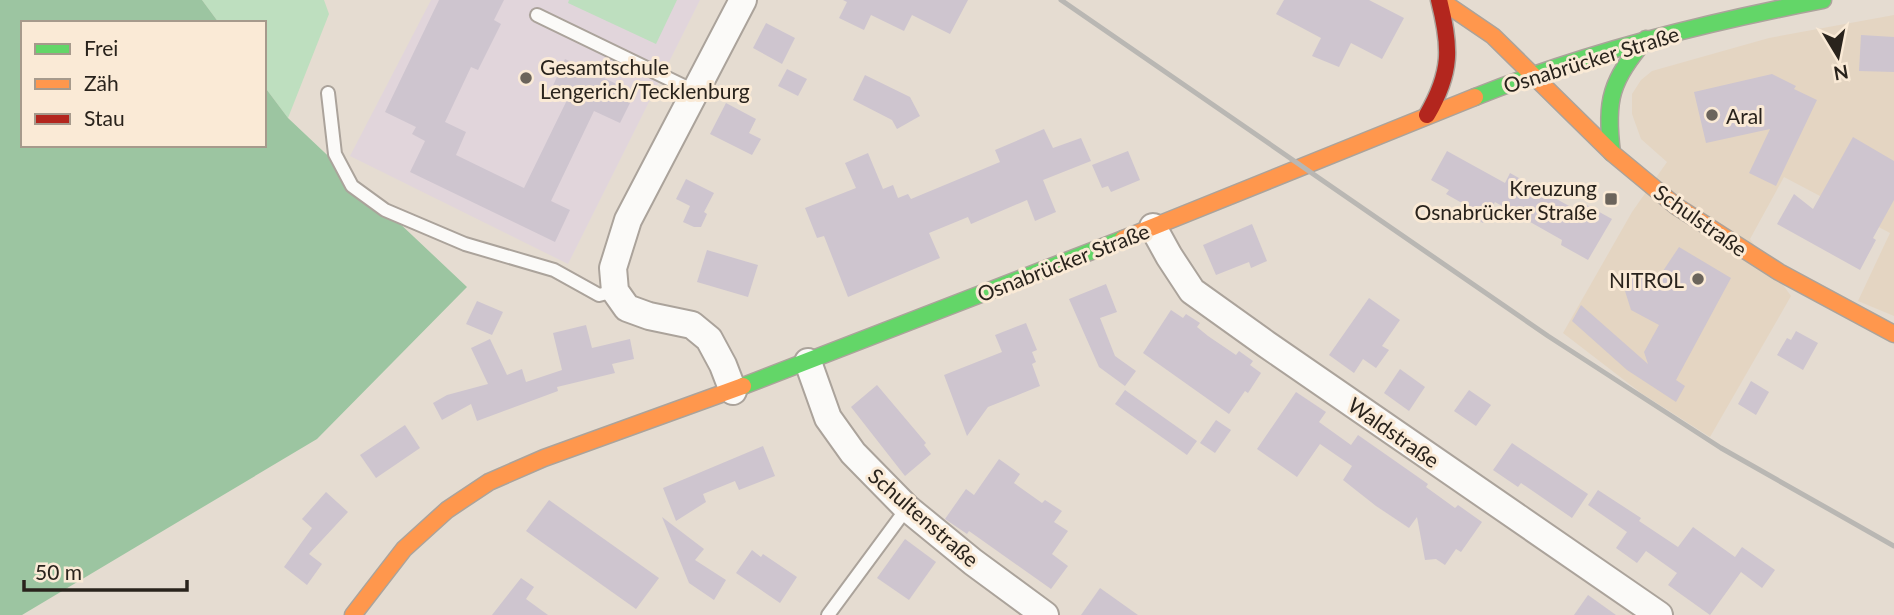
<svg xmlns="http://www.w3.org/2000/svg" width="1894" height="615" font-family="Lato,sans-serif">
	<rect width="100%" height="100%" fill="#e5dcd1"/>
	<polygon fill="#e4d5c2" points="1894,15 1894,316 1858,301 1890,233 1784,177 1750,239 1791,296 1710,437 1641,393 1563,333 1632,212 1667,162 1641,139 1632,114 1632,94 1641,80 1652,71 1769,38"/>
	<polygon fill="#e1d5db" points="431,0 700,0 568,264 350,156"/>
	<g fill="#bedfbf">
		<polygon points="202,0 324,0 329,14 288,118 264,86 264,23 219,23"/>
		<polygon points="569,0 677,0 656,44 568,3"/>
	</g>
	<polygon fill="#9cc5a1" points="0,0 202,0 219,23 23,23 23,145 264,145 264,86 288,118 467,287 317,439 22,615 0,615"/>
	<g fill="#cec5cf">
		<polygon points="439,0 504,0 494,20 501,24 478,70 471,67 445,122 466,132 456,155 524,188 568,98 551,90 565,59 635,93 620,123 594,111 551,201 570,210 555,242 410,172 425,141 412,134 416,127 385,112"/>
		<polygon points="843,0 968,0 950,34 912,15 904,31 871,15 864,30 839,18 847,2"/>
		<polygon points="1284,0 1369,0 1404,18 1382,59 1351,43 1339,67 1312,56 1321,38 1276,14"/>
		<polygon points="766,23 795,38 782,64 753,48"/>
		<polygon points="1861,35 1894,37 1894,72 1859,71"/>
		<polygon points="787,69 807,79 798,96 778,86"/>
		<polygon points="1772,74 1796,86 1794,89 1817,100 1776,186 1749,173 1770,129 1706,143 1694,92"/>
		<polygon points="865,75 910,97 920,116 897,129 892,120 853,100"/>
		<polygon points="726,103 756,119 749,133 761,139 752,155 710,134"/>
		<polygon points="1044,129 1053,148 1081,138 1091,161 1043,180 1056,212 1035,221 1027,200 971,224 968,217 929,233 940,258 848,297 824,236 817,238 805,208 856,188 845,163 868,153 883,189 893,185 898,198 908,194 911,199 1000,162 995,150"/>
		<polygon points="1853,137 1894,161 1894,200 1873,238 1876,240 1860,270 1777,224 1794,194 1813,209"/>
		<polygon points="1128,151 1140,180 1111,192 1108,186 1102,188 1092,165"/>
		<polygon points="1447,151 1505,183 1510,173 1578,211 1583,203 1612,219 1588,260 1561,245 1562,240 1495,202 1483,223 1465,213 1469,207 1446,194 1449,190 1431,180"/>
		<polygon points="686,179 714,193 704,212 707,214 701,227 694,227 683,222 690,206 676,199"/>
		<polygon points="1252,224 1267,261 1251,268 1249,262 1216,275 1203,245"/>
		<polygon points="1679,247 1731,278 1676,380 1685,386 1676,402 1627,370 1572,321 1581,305 1648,364 1644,352 1659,325 1631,310 1625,291 1638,270 1657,280"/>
		<polygon points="707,250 758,265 748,297 697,282"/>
		<polygon points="1106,284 1117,312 1100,318 1115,356 1136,371 1125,386 1099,367 1069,299"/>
		<polygon points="1369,298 1400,320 1382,346 1389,350 1376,368 1363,359 1354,373 1329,355"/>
		<polygon points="477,301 503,312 492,335 466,324"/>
		<polygon points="1171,310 1183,318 1186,314 1200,323 1197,327 1208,336 1236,355 1239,351 1253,361 1250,365 1261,373 1248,393 1245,391 1229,414 1143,353"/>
		<polygon points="1026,323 1037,350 1032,352 1036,362 1032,364 1040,386 988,407 967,436 944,375 1002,352 995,335"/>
		<polygon points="586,325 592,348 630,339 634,359 612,364 615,373 557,387 558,391 477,421 471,404 442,420 433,403 447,395 488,384 471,348 490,339 507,375 522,369 526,382 562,370 553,333"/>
		<polygon points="1796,331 1818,343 1803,370 1777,355 1787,338 1791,340"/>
		<polygon points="1400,369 1425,387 1409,411 1384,393"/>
		<polygon points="1751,381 1769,392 1756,415 1738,404"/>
		<polygon points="877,385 926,443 924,445 931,454 905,476 851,407"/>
		<polygon points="1125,390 1197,441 1187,455 1115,404"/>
		<polygon points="1469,390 1491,405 1476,426 1454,411"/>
		<polygon points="1296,392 1326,412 1319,422 1351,445 1358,435 1428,484 1426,487 1455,508 1458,505 1482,522 1461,552 1456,549 1445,565 1436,559 1425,560 1417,517 1409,528 1376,506 1343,480 1352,466 1320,444 1297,477 1257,449"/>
		<polygon points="1216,420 1231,430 1215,453 1200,443"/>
		<polygon points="405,425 420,448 376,478 360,455"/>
		<polygon points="1512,443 1588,494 1572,518 1521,483 1518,487 1493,470"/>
		<polygon points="763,446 775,476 739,490 735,481 703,494 706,502 676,521 663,488"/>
		<polygon points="999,459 1020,474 1014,483 1042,503 1045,500 1062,511 1054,522 1068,531 1052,554 1068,566 1051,589 969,531 967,534 945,519 966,489 974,495"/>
		<polygon points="1598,490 1641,518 1639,521 1678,547 1693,527 1735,557 1742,547 1775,570 1762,588 1741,572 1710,615 1668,585 1677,573 1646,551 1637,563 1616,548 1627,532 1588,505"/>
		<polygon points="326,492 348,512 309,554 322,564 307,585 284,567 312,528 302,519"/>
		<polygon points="549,500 659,578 636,609 526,531"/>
		<polygon points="662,517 704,549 695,560 726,580 714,600 689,583"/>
		<polygon points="905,539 936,562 909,600 877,578"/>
		<polygon points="752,550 761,557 763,554 797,577 780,603 736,573"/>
		<polygon points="521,578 534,587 526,599 548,615 492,615"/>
		<polygon points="1100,588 1138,615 1081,615"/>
		<polygon points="1588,595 1616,615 1574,615"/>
	</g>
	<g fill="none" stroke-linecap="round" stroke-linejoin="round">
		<defs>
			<g id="lane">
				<polyline points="537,15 696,92"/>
				<polyline points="328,93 335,154 352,186 385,210 465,244 554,270 599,295 615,291"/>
				<polyline points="828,615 907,508"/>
			</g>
			<g id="street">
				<polyline points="1153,227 1169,256 1192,291 1266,344 1659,615"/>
				<polyline points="808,362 828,418 853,453 907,508 973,562 1045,615"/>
				<polyline points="733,391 723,365 709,339 692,325 649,316 627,308 615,291 613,268 628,220 743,0"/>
			</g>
			<g id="fast">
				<path d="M1475 97C1587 52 1704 23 1823 0"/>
				<path d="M1612 153C1605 99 1611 81 1646 39"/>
				<polyline points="743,386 1123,239"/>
			</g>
			<g id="slow">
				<polyline points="1440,0 1493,36 1612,153 1676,206 1779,272 1894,334"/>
				<polyline points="1123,239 1475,97"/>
				<polyline points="353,615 404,549 447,510 489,482 544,458 743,386"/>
			</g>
			<path id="jam" d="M1427 115C1452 72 1451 47 1439 0"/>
		</defs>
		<use href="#lane" stroke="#aba39b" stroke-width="16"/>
		<use href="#street" stroke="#aba39b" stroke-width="30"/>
		<use href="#fast" stroke="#aba39b" stroke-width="19"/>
		<use href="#slow" stroke="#aba39b" stroke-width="19"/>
		<use href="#jam" stroke="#aba39b" stroke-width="19"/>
		<use href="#lane" stroke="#fbfaf8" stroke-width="12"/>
		<use href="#street" stroke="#fbfaf8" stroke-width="26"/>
		<use href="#fast" stroke="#63d668" stroke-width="16"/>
		<use href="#slow" stroke="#ff974d" stroke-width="16"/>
		<use href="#jam" stroke="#b3261e" stroke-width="16"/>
		<polyline stroke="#b9b7b3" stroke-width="5" points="1061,0 1548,336 1721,448 1894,546"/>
	</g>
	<g fill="#6b645b" stroke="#faead6" stroke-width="2.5">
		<circle cx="526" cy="78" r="7"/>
		<circle cx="1712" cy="115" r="7"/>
		<rect x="1604" y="192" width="14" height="14" rx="3.5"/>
		<circle cx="1698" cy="279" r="7"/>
	</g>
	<g text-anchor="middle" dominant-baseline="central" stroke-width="6" stroke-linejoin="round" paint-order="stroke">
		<g font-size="21" fill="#29231c" stroke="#faead6">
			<text transform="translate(1591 59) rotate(-17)">Osnabrücker Straße</text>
			<text transform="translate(1701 220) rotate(35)">Schulstraße</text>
			<text transform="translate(1063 262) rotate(-21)">Osnabrücker Straße</text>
			<text transform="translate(1394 432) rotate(35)">Waldstraße</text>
			<text transform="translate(924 517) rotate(41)">Schultenstraße</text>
		</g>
		<g font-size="21" fill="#29231c" stroke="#faead6" text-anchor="start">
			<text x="540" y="66">Gesamtschule<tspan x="540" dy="24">Lengerich/Tecklenburg</tspan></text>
			<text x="1726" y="115">Aral</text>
			<text x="1597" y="187" text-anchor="end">Kreuzung<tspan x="1597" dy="24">Osnabrücker Straße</tspan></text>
			<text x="1684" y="279" text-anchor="end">NITROL</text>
		</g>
	</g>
	<rect x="21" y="21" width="245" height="126" fill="#faead6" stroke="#a69a8c" stroke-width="2"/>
	<rect x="35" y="44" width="35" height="10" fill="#63d668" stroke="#a69a8c" stroke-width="2"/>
	<text x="84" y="56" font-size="21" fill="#29231c">Frei</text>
	<rect x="35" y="79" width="35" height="10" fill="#ff974d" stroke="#a69a8c" stroke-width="2"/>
	<text x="84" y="91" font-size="21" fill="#29231c">Zäh</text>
	<rect x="35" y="114" width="35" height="10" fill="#b3261e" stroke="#a69a8c" stroke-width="2"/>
	<text x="84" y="126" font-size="21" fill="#29231c">Stau</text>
	<g transform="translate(1838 56) rotate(170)" stroke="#faead6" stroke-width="5" paint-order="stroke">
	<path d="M0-5L12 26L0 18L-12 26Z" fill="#29231c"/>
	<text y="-10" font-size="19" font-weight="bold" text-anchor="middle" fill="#29231c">N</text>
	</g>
	<path d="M24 580v10h163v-10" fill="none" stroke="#29231c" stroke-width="3.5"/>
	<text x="35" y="580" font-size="21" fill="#29231c" stroke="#faead6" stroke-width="5" paint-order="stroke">50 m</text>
</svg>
